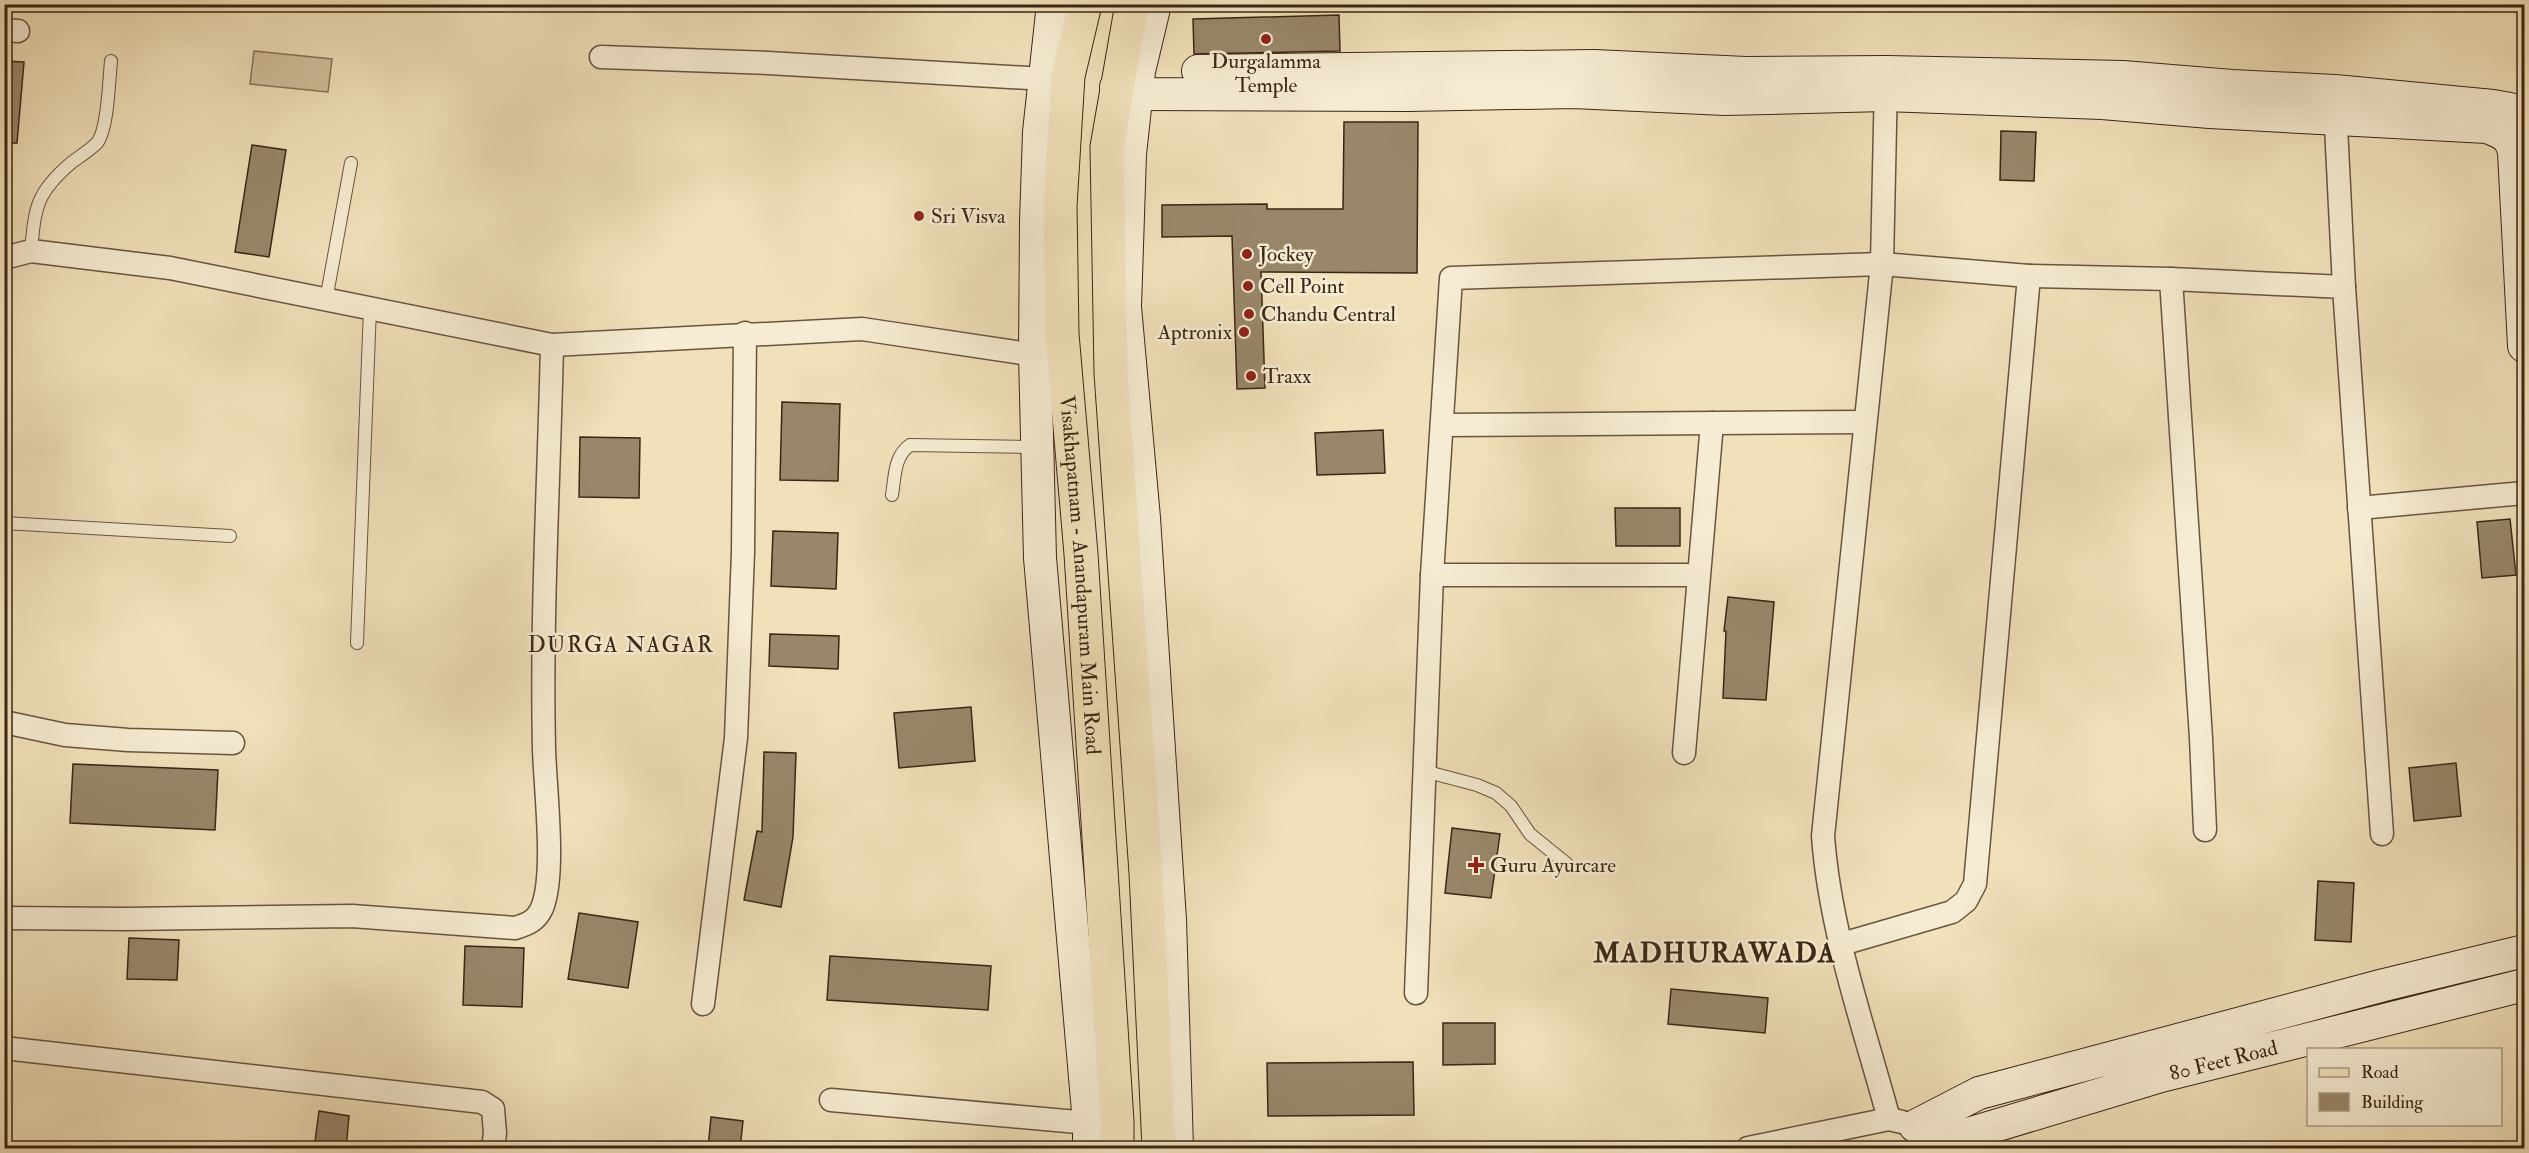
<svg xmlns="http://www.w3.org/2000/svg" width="2529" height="1153" font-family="'IM FELL Double Pica',serif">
	<rect width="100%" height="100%" fill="#f1e1bb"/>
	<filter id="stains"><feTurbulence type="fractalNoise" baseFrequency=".00333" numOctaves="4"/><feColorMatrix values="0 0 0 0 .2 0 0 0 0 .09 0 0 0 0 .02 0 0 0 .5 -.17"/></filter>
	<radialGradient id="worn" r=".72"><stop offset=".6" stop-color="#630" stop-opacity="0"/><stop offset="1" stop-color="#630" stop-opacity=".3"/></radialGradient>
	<polygon fill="#d2c19f" stroke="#86745a" stroke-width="1.5" points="254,51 332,59 328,92 250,84"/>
	<g fill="#99876b" stroke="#3a2614" stroke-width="1.5">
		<polygon points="1339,15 1340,51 1194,54 1193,19"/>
		<polygon points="4,61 24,62 17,143 4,143"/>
		<polygon points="1344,122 1418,122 1417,273 1261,272 1265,388 1237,389 1232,236 1162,237 1162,205 1267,204 1267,209 1343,209"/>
		<polygon points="2001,131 2036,132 2034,181 2000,180"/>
		<polygon points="252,145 286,150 269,257 235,252"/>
		<polygon points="782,402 840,404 838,481 780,480"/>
		<polygon points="1383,430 1385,473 1317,475 1315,433"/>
		<polygon points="580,437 640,438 639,498 579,497"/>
		<polygon points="1615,508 1680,508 1680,546 1616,546"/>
		<polygon points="2510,519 2516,575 2482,578 2477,522"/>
		<polygon points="773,531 838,533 836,589 771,586"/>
		<polygon points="1728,597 1774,602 1766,700 1723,698 1726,631 1724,631"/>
		<polygon points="770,634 839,636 838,669 769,666"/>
		<polygon points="971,707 975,761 899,768 894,713"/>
		<polygon points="764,752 796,753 793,837 781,907 744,900 757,831 762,832"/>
		<polygon points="2456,763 2461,816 2414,821 2409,768"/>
		<polygon points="73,764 218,770 215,830 70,823"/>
		<polygon points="1452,828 1500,834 1491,898 1445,893"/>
		<polygon points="2318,881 2354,883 2351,942 2315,940"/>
		<polygon points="579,913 638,922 628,988 568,979"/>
		<polygon points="129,938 179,940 177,980 127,979"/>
		<polygon points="465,946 524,948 522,1007 463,1005"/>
		<polygon points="830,956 991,966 988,1010 827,1000"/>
		<polygon points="1671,989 1768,998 1765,1033 1668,1024"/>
		<polygon points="1443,1023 1495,1023 1495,1064 1443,1065"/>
		<polygon points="1413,1062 1414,1115 1268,1116 1267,1063"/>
		<polygon points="319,1111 349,1116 346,1149 314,1149"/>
		<polygon points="711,1117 743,1121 740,1149 708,1149"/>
	</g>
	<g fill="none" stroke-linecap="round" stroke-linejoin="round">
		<defs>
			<g id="lane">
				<path d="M31 251C35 207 36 193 71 163 79 157 90 150 97 143 108 129 109 80 111 61"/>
				<polyline points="326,300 351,163"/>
				<path d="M892 495C895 477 894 456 910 445L1036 447"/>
				<polyline points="4,523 230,536"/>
				<polyline points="357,643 370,308"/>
				<polyline points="1424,771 1477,785 1496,793 1511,806 1530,834 1567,864"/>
			</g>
			<g id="street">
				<polyline points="4,30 18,31"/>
				<polyline points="601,57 768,63 1045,79"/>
				<polyline points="2335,106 2344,287"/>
				<polyline points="4,258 31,251 170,268 552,345 862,329 1035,355"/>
				<polyline points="2029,276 2171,279 2344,287 2382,834"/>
				<polyline points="2171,279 2201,738 2205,830"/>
				<polyline points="1442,425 1865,422"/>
				<polyline points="2359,508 2524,493"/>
				<polyline points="1432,575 1697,575"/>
				<polyline points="4,722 65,735 128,740 233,743"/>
				<polyline points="1684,753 1712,423"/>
				<path d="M4 918 126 919 352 916 515 928C528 924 536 921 542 908 556 874 545 788 544 749 541 615 549 480 552 345"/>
				<polyline points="1842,944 1952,912 1966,901 1975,884 2029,276 1882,264 1886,80"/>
				<path d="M1416 993 1432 575 1451 278 1882 264 1823 836C1830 932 1864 1027 1889 1119"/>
				<polyline points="703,1004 736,738 743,552 745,333"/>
				<polyline points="4,1048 482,1102 493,1109 495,1133 493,1148"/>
				<polyline points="831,1100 1089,1123"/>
				<polyline points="1748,1148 1889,1119 1902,1122"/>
			</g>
			<g id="secondary">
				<polyline points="1053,4 1039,132 1036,222 1035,355 1040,558 1089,1123 1089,1148"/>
				<polyline points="1155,4 1139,71 1130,154 1125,307 1144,518 1170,920 1177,1148"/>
				<polyline points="1198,71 1594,66 1746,73 1886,72 2123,77 2232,86 2335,91 2493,106 2510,109 2524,118"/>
				<path d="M1116 87 1137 94 1408 95 1573 92 1725 99 1885 95 2102 103 2210 112 2487 127C2502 133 2510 135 2514 152L2524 346"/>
				<path id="s1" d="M2524 951 2384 985 1979 1093 1915 1126 1958 1137 2161 1076 2524 985"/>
			</g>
			<g id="primary">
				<path id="s2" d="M1085 4 1068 76 1060 206 1062 334 1081 554 1117 1122V1148"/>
				<polyline points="1132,4 1107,147 1111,373 1146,873 1159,1148"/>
			</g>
		</defs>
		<use href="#lane" stroke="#68553e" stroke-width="14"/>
		<use href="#street" stroke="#68553e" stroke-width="25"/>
		<use href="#secondary" stroke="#3a2614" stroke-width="34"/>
		<use href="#primary" stroke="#3a2614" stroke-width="35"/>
		<use href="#lane" stroke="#f6ecd3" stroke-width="12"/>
		<use href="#street" stroke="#f6ecd3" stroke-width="22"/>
		<use href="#secondary" stroke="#f6ecd3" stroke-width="32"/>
		<use href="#primary" stroke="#f1e1bb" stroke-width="33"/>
	</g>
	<g fill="#8f2418" stroke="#f6ecd3" stroke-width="2">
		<circle cx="1266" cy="39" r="6"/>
		<circle cx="919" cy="216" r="6"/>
		<circle cx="1247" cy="254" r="6"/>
		<circle cx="1248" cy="286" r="6"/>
		<circle cx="1249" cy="314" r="6"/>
		<circle cx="1244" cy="332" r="6"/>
		<circle cx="1251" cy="376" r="6"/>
		<path d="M1473 856h6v6h6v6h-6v6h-6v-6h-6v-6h6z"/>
	</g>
	<g text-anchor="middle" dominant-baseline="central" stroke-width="5" stroke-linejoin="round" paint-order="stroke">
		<g font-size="21" fill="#3a2614" stroke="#f6ecd3" text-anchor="start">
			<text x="1266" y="61" text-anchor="middle">Durgalamma<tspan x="1266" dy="24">Temple</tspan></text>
			<text x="931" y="216">Sri Visva</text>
			<text x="1259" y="254">Jockey</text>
			<text x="1260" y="286">Cell Point</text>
			<text x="1261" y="314">Chandu Central</text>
			<text x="1232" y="332" text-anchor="end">Aptronix</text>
			<text x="1263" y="376">Traxx</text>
			<text x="1490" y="865">Guru Ayurcare</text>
		</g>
		<g font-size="21" fill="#3a2614" stroke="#f6ecd3">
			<text stroke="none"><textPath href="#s2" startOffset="574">Visakhapatnam - Anandapuram Main Road</textPath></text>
			<text stroke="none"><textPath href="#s1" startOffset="956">80 Feet Road</textPath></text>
		</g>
		<g font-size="22" letter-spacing="1.5" fill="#3a2614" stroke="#f6ecd3">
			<text x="621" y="645">DURGA NAGAR</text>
		</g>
		<g font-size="27" font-weight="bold" letter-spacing="1.5" fill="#3a2614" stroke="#f6ecd3">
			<text x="1715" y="953">MADHURAWADA</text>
		</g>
	</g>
	<rect width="2529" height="1153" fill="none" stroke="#f1e1bb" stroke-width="24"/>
	<rect x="6" y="6" width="2517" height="1141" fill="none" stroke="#3a2614" stroke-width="3"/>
	<rect x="12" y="12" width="2505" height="1129" fill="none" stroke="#3a2614" stroke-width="1.5"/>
	<rect x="2307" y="1048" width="195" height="78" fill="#f6ecd3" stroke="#ab9d87" stroke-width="1.5"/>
	<rect x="2319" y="1068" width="30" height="9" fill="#f1e1bb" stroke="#ab9d87" stroke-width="1.5"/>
	<text x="2361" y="1078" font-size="18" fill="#3a2614">Road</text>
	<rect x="2319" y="1093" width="30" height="18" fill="#99876b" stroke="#ab9d87" stroke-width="1.5"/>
	<text x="2361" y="1108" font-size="18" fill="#3a2614">Building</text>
	<rect width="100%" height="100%" filter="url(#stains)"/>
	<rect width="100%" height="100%" fill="url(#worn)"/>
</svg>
